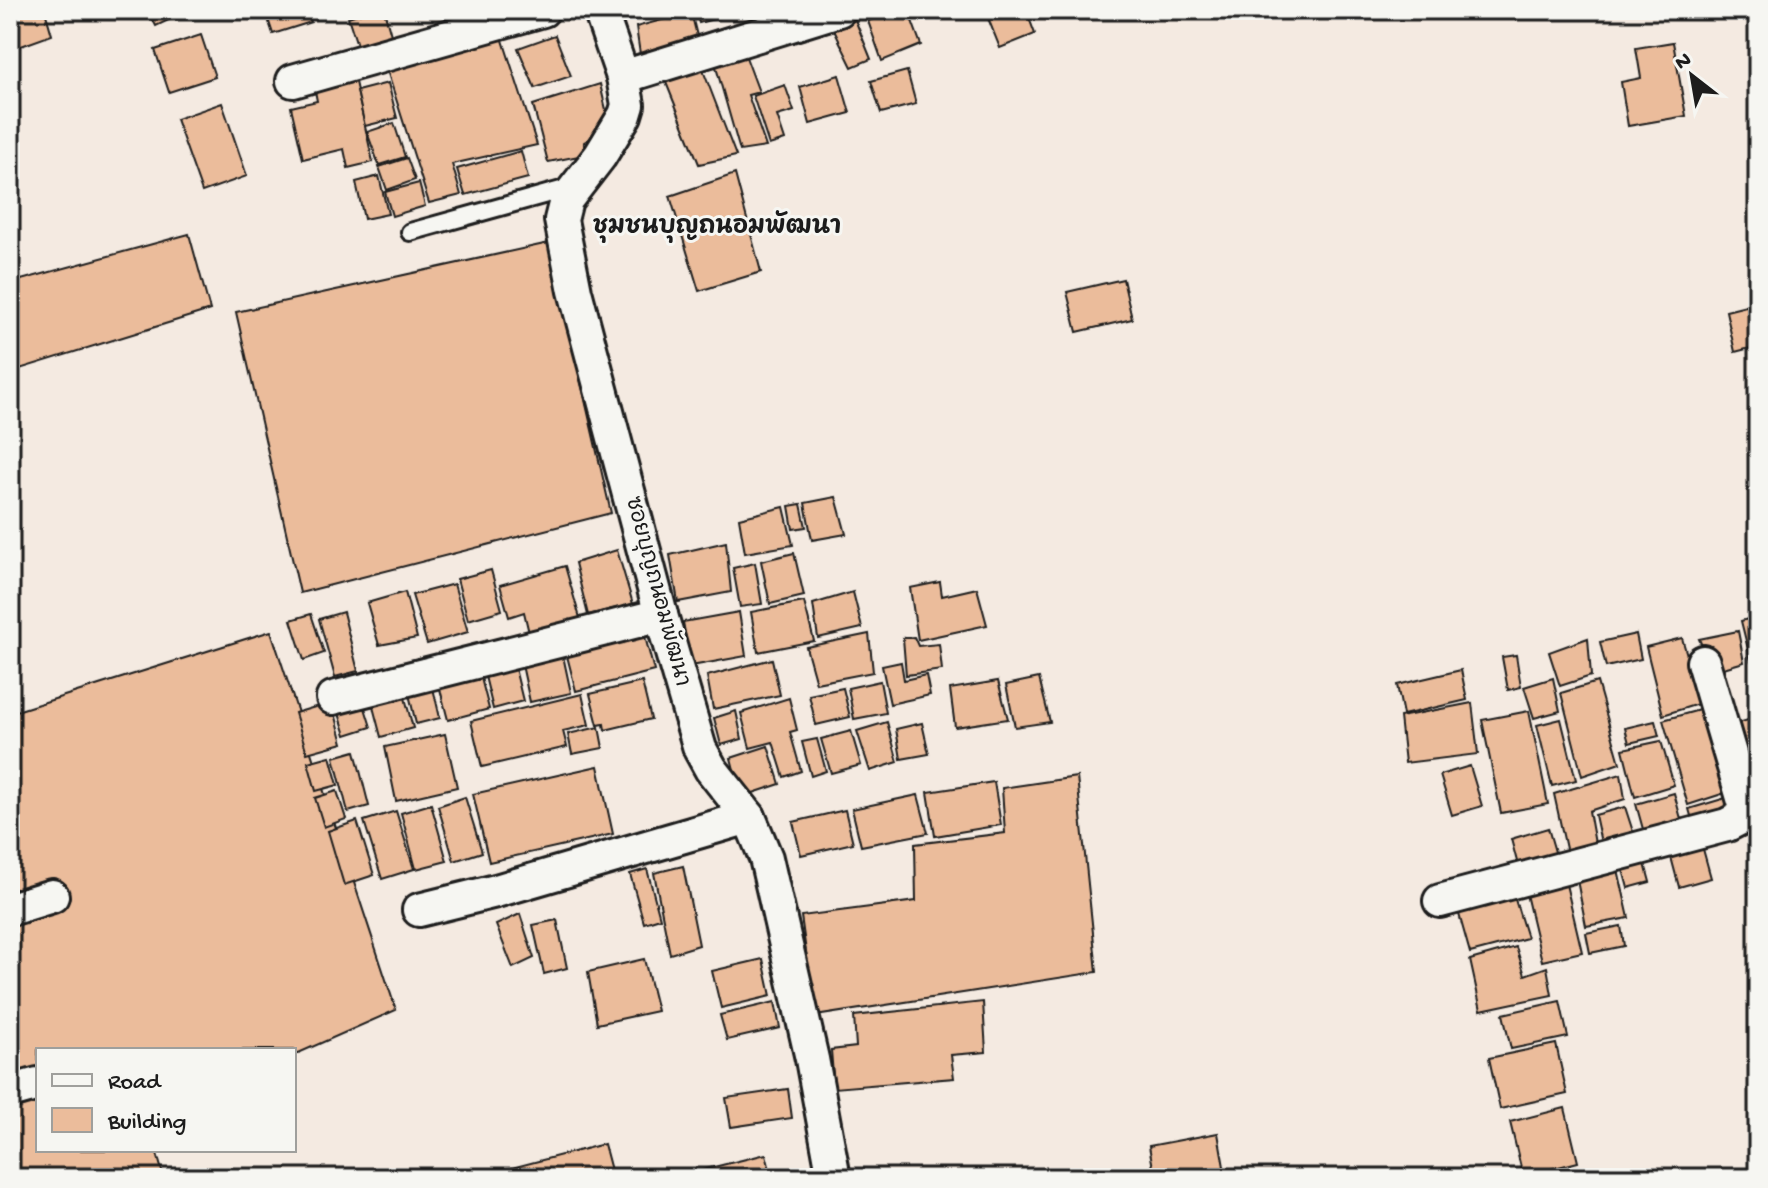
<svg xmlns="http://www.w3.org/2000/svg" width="1768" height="1188" font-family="'Gochi Hand','Playpen Sans Thai',sans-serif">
	<rect width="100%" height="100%" fill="#f4eae1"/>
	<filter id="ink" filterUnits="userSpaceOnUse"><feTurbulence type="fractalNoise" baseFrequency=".0125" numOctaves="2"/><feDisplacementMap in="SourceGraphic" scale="16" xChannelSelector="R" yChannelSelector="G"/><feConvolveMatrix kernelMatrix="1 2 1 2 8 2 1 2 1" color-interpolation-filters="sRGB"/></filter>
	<g filter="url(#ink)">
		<g fill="#ebbc9b" stroke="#1c1c1c" stroke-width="2">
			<polygon points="10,10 48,10 45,11 52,35 10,50"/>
			<polygon points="148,10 190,10 156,26"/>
			<polygon points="265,10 308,10 311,22 273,34"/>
			<polygon points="371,10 384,10 391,35 357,45 348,17"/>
			<polygon points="695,10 743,10 743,11 699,23"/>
			<polygon points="896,10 908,10 921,45 882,61 868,21"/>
			<polygon points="1011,10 1026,10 1035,34 1000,48 988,18"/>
			<polygon points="691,12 699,44 641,61 636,27"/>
			<polygon points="854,17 871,59 852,67 832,26"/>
			<polygon points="201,35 215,77 169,92 155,50"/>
			<polygon points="555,35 571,76 535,88 518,48"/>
			<polygon points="502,37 537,145 452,164 461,195 429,203 385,64"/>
			<polygon points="1673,42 1686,116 1628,126 1621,82 1641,78 1636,48"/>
			<polygon points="743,49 759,92 748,95 766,147 740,151 714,60"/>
			<polygon points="701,65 736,156 699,164 665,80"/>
			<polygon points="907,71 916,104 881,113 871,81"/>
			<polygon points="839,75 850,113 810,124 800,87"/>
			<polygon points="355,82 373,162 348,168 344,149 303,159 291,107 317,101 315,91"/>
			<polygon points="388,83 397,118 365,126 357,91"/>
			<polygon points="600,84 610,127 584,142 584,155 548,162 533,105"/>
			<polygon points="785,85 794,111 777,116 785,140 769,145 753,96"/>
			<polygon points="222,103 247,176 202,192 176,119"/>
			<polygon points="394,123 405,157 379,165 367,132"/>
			<polygon points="521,151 528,178 465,195 457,169"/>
			<polygon points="407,158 415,180 387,190 379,167"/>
			<polygon points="735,174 761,272 699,291 670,196"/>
			<polygon points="379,176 388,214 364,219 356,182"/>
			<polygon points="419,183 425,206 392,216 385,192"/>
			<polygon points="189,234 210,310 10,372 10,283"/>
			<polygon points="549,243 611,513 300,593 236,312"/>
			<polygon points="1123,279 1132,319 1077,332 1067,292"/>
			<polygon points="1758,303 1758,346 1735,352 1726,311"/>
			<polygon points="836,497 846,534 812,540 805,503"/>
			<polygon points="801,504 806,527 793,529 789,506"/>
			<polygon points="784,507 793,545 745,553 739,518"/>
			<polygon points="726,542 731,592 678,602 670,555"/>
			<polygon points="617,550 633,604 588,615 575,563"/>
			<polygon points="794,553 804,596 770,604 761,561"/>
			<polygon points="755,563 762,604 740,607 733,568"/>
			<polygon points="565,566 580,618 529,633 524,612 509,617 500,585"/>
			<polygon points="491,570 502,610 468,620 457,579"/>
			<polygon points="940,582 942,596 977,588 987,625 918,640 910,588"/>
			<polygon points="454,584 468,632 427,644 412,595"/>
			<polygon points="405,592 417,638 379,645 367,603"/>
			<polygon points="853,592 862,628 818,638 813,604"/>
			<polygon points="804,602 814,641 758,652 751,612"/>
			<polygon points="343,612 358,671 335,677 319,619"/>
			<polygon points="739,612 746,656 691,666 683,622"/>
			<polygon points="311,614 324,653 304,660 291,620"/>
			<polygon points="1758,616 1758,659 1751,661 1741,621"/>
			<polygon points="643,629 654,671 576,691 565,648"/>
			<polygon points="271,631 396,1010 294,1055 294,1050 38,1050 38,1150 156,1150 164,1178 10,1178 10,713"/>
			<polygon points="1738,631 1744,662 1713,671 1699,639"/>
			<polygon points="869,634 873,672 816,683 806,647"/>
			<polygon points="1636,634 1641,659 1606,667 1600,642"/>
			<polygon points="914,637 918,646 939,644 942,670 906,675 903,638"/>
			<polygon points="1588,638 1591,676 1560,686 1549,652"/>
			<polygon points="1682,638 1701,703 1663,715 1646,647"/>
			<polygon points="562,651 571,693 530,702 521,660"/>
			<polygon points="1516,655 1521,687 1508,690 1502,657"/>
			<polygon points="772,659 780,695 713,709 707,676"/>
			<polygon points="513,660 523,701 493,709 483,668"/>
			<polygon points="901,662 904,680 926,675 930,695 890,704 882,666"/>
			<polygon points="1461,670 1467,700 1403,715 1397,685"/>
			<polygon points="480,674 489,709 448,720 439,685"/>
			<polygon points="1039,678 1050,722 1015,727 1006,685"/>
			<polygon points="1553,678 1560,711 1534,718 1524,687"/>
			<polygon points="880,681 886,713 854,719 848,688"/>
			<polygon points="998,681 1008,719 955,727 950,689"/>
			<polygon points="642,682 651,719 605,730 604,724 598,725 590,694"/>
			<polygon points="1597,682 1620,763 1582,776 1561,693"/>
			<polygon points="433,688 440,718 416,724 409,694"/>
			<polygon points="843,688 850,717 816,725 809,695"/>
			<polygon points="403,690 413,728 381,737 371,699"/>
			<polygon points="582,694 589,725 563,731 567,747 482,767 471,721"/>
			<polygon points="361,695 371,727 346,735 336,704"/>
			<polygon points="789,698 797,730 790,732 801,771 784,777 773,742 750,748 741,713"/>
			<polygon points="332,702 343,743 307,753 295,713"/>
			<polygon points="1472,703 1478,754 1405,763 1400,717"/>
			<polygon points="1703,709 1728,792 1688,805 1663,720"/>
			<polygon points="736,711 742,739 721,745 714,718"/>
			<polygon points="1529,711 1548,804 1501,813 1482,720"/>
			<polygon points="1758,717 1758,767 1732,775 1718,729"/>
			<polygon points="1561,719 1576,780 1552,786 1537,725"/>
			<polygon points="1655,721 1659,736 1629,743 1625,728"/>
			<polygon points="887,722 898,762 870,771 857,731"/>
			<polygon points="922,723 929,754 901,759 896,729"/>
			<polygon points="599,727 603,748 572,754 568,734"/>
			<polygon points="851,731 861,765 831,773 821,739"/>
			<polygon points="445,734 457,787 396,801 385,747"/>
			<polygon points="817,739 826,771 811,776 802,742"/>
			<polygon points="1661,741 1674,785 1635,797 1623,749"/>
			<polygon points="768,746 780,784 741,797 731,758"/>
			<polygon points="355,751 369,806 348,812 334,757"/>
			<polygon points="330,756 338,785 316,791 308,762"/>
			<polygon points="598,766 613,834 489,862 473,794"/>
			<polygon points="1470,766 1482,806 1452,815 1440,775"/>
			<polygon points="1621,774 1625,799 1589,811 1596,849 1568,858 1554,794"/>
			<polygon points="1077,777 1097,972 815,1016 801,916 916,901 915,844 1005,833 1002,788"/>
			<polygon points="994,782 1001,825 935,836 928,792"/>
			<polygon points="337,791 346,819 324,827 315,798"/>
			<polygon points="1674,793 1684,830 1646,840 1636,804"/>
			<polygon points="918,795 928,833 861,846 852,809"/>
			<polygon points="465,797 482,852 454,861 438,806"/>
			<polygon points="1729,797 1738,827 1698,840 1689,809"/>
			<polygon points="431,804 447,861 416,869 401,813"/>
			<polygon points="1625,807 1637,844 1603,852 1595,815"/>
			<polygon points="845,810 853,843 801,855 793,822"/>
			<polygon points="396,811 414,869 382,879 364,821"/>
			<polygon points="357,821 374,875 344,885 328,831"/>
			<polygon points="1548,828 1558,862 1520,873 1511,839"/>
			<polygon points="1703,849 1711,878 1679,887 1671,857"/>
			<polygon points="1644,860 1650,882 1628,888 1622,866"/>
			<polygon points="1617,865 1629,918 1586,926 1576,875"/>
			<polygon points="683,866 699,945 670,954 654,873"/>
			<polygon points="647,869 660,918 644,923 630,874"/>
			<polygon points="1565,880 1582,952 1542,961 1525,890"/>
			<polygon points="1513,893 1527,938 1470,953 1457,907"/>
			<polygon points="520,914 534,958 513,968 496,925"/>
			<polygon points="557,920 567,968 544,974 533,925"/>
			<polygon points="1621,926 1624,946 1590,953 1586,933"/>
			<polygon points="1516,947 1525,975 1547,967 1552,995 1481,1010 1470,960"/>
			<polygon points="644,959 657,1011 597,1024 588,972"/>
			<polygon points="763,959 771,996 721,1008 712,971"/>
			<polygon points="1560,1001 1568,1037 1511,1049 1503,1014"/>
			<polygon points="775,1002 780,1028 727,1040 720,1015"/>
			<polygon points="983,1002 986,1052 951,1055 954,1078 834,1088 831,1050 856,1047 854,1016"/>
			<polygon points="1556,1044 1567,1094 1500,1109 1489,1058"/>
			<polygon points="788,1089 792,1118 731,1127 726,1098"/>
			<polygon points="1565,1108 1578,1162 1523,1176 1510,1122"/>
			<polygon points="1218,1133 1226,1178 1155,1178 1149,1146"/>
			<polygon points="604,1144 613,1178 473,1178"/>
			<polygon points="766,1154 772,1178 670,1178"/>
		</g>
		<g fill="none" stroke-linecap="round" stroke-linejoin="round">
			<defs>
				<polyline id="lane" points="410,232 572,187"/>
				<g id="street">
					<polyline points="600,10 623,77 628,105 625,115 600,156 566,200 561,220 575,291 661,615 700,749 711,769 749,817 766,858 812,1059 834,1178"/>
					<polyline points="623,77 839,10"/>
					<polyline points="293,81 543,10"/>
					<polyline points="1703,662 1748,815"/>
					<polyline points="333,698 661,615"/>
					<polyline points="1440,901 1727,825 1758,809"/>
					<polyline points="10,909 52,896"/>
					<polyline points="419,910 496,891 749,817"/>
					<polyline points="10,1092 38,1084"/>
				</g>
			</defs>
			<use href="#lane" stroke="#1c1c1c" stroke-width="22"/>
			<use href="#street" stroke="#1c1c1c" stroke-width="38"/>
			<use href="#lane" stroke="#f6f6f2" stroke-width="16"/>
			<use href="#street" stroke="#f6f6f2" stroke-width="32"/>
		</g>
	</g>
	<g text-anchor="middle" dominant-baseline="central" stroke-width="6" stroke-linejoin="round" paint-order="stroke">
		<g font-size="22" fill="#1c1c1c" stroke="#f6f6f2">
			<text transform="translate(656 592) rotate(75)">ซอยบุญถนอมพัฒนา</text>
		</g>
		<g font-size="24" font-weight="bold" fill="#1c1c1c" stroke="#f6f6f2">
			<text x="717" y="228">ชุมชนบุญถนอมพัฒนา</text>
		</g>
	</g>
	<rect width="1768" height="1188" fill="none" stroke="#f6f6f2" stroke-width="40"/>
	<rect x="20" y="20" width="1728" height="1148" fill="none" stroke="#1c1c1c" stroke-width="3" filter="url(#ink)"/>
	<rect x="36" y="1048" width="260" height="104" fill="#f6f6f2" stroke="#9f9f9c" stroke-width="2"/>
	<rect x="52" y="1074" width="40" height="12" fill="#f6f6f2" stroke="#9f9f9c" stroke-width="2"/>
	<text x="108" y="1088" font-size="24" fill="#1c1c1c">Road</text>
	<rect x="52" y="1108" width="40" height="24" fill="#ebbc9b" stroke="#9f9f9c" stroke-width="2"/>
	<text x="108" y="1128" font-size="24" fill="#1c1c1c">Building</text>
	<g transform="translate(1692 76) rotate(329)" stroke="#f6f6f2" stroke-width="6" paint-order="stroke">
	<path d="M0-6L14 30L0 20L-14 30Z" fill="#1c1c1c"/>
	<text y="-12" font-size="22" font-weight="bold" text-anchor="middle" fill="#1c1c1c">N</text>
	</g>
</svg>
